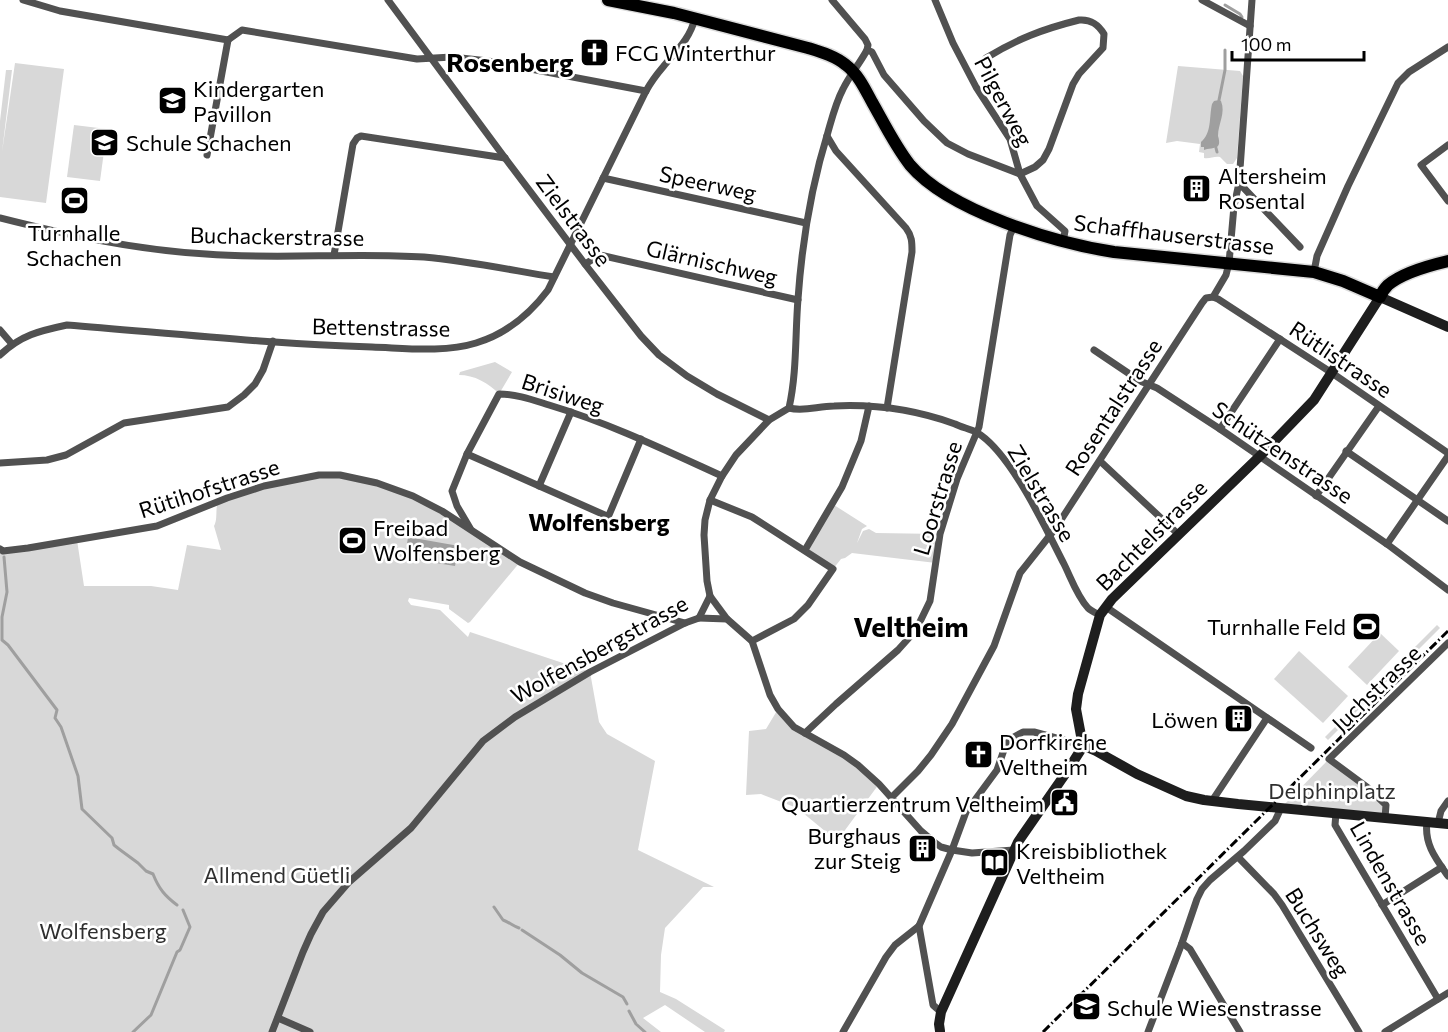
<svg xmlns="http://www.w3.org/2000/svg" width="1448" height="1032" font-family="Commissioner,sans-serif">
	<rect width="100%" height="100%" fill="#fff"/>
	<g fill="#d8d8d8">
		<polygon points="15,63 64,69 46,203 0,197 0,121 6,70 12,70 2,152"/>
		<path d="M1178 66 1240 71 1243 76 1237 158 1233 164H1227L1220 157C1214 156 1210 159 1204 158V153L1199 152 1200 144 1177 141 1166 143Z"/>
		<polygon points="74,125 107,129 100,181 67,177"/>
		<path d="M495 362 512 372 499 394C489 383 474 375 459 375L460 372Z"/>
		<path d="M340 475 413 496 520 562 470 622 468 623 449 609V605L409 598 408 601 411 605 440 610 468 637 470 632 590 672 599 722 607 734 655 761 638 850 714 887H703L665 928 661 955 660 992 676 999 725 1030 724 1032H705L665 1005 643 1018 661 1032H0V549L77 540 84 586H151L178 590 187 545 221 550 214 526C218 519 215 510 218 502L264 486Z"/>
		<polygon points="834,505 867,526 862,529 857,543 863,531 869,529 876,533 940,534 936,563 852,553 845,558 841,559 833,569 805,550"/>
		<polygon points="1437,625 1440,628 1328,740 1325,737"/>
		<polygon points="1380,633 1399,651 1367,685 1348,667"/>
		<polygon points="1299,651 1348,696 1323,723 1274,679"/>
		<polygon points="778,709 794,727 844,755 879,784 837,841 797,808 761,794 746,795 749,731 766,729"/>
		<polygon points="1329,759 1386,805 1385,818 1281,808"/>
	</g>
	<g fill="#9f9f9f">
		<path d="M1219 100 1221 101C1226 113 1218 124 1218 136 1219 139 1220 144 1218 146 1216 149 1207 148 1204 150V147H1201V142C1212 133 1209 117 1212 104L1214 101Z"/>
		<polygon points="408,537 459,546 455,566 405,558"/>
	</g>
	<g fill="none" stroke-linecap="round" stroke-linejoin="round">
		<g stroke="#9f9f9f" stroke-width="3">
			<polyline points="1225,5 1240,14 1242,17"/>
			<polyline points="1219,100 1225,70 1225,50"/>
			<polyline points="1216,148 1217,152"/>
			<path d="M4 557 7 592 2 617V640L8 645 57 710 55 718 61 727 78 776 82 809 112 838 114 845 119 849 138 863 146 871 153 874C159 889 165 896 177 905"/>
			<path d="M494 907 503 920C509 922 513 926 519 928"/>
			<polyline points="522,930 560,955 582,973 623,997 627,1004"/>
			<polyline points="629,1011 636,1024 645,1032"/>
			<polyline points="133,1032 151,1015 177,952 180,950 190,927 183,910"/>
		</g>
		<defs>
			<path id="primary" d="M608 0 674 13 808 48C821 52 835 56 846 65 858 74 865 89 872 102 884 123 895 146 910 165 949 211 1055 243 1114 252L1314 272 1343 281 1380 297C1382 292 1385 288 1388 285 1402 273 1431 265 1448 261"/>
		</defs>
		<use href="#primary" stroke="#dbdbdb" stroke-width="15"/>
		<g stroke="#515151" stroke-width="7">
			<polyline points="23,0 60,11 228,40 242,30 417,59 452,57 488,61 646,91"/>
			<polyline points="388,0 505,158 588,268 641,336 659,355 687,376 717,394 769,420"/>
			<polyline points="935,0 953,43 976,87 1010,139 1020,174 1037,206 1065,231 1063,242"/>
			<polyline points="1202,0 1250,26"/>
			<path d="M867 50 872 52 884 75 924 121 947 143 968 154 1020 174 1035 167 1043 160 1049 149 1073 84 1079 74 1103 48 1104 34C1098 24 1091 19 1079 20 1043 29 1017 39 986 58"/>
			<path d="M827 136 836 151 906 228C912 236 912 242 912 252L887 408"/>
			<polyline points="1448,145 1421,165 1448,201"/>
			<polyline points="207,155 228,40"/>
			<polyline points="603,178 806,223"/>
			<polyline points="1239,183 1300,247"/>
			<path d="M0 218C67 235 136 250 206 254 278 260 351 252 424 257 468 261 511 270 554 277"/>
			<polyline points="334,255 353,144 357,138 361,136 505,158"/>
			<polyline points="585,264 600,255 798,300"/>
			<polyline points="1314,272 1317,256 1348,186 1398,83 1409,72 1448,47"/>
			<polyline points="1213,297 1218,299 1332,373 1448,453"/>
			<polyline points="0,330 12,344"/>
			<polyline points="1094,350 1140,381 1157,388 1220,429 1387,544 1448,590"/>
			<path d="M0 355C21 335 39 331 67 325 168 333 270 344 372 347 404 348 444 353 476 343 506 334 529 315 548 290L646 91C651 82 657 74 663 67 676 51 690 39 695 18"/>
			<path d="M789 408C804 412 818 406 834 406 875 404 916 410 955 424 961 427 970 429 976 432 1010 451 1046 529 1064 564 1071 578 1077 596 1088 608 1091 611 1096 613 1100 615"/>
			<polyline points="1220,429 1280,339"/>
			<polyline points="1346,451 1448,521"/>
			<polyline points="467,454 607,516 609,515 641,439"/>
			<polyline points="1100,461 1178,534"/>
			<polyline points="0,463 47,460 66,455 124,423 228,407 244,395 255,384 263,370 273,341"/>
			<polyline points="539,486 571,412"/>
			<polyline points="1316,496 1379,406"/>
			<polyline points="710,500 752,517 833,569 808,605 794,619 752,641"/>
			<path d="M470 528 457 506 452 491 467 454 499 394C517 394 533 400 549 405 609 423 665 450 722 476"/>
			<polyline points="1387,544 1448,456"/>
			<polyline points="0,549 3,551 28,548 157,526 227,498 264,486 319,475 340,475 377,483 413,496 442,511 520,562 585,593 613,603 685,623"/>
			<polyline points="805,550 842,487 861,441 869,406"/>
			<polyline points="710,596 727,619"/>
			<polyline points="1106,607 1311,748"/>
			<polyline points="699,618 727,619 752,641 770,695 778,709 794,727 844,755 858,765 879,784 921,831 934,842 941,847 952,850 972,853 1014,850"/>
			<polyline points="805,733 836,704 898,650 916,630 930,601 940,534 957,479 979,427 1010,235 1014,226"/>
			<polyline points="892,797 918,771 931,755 952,724 994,646 1020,573 1055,529 1202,303 1206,298 1213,297 1226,275 1229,263 1234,206 1239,183 1252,0"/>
			<polyline points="1212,801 1267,718"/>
			<polyline points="1336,813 1335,825 1438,999"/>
			<polyline points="1385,818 1386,805 1367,787 1329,759 1448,643"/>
			<path d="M1427 822C1424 844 1436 859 1448 876"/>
			<polyline points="1438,823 1441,811 1448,801"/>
			<polyline points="1238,857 1274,894 1282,905 1359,1032"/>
			<polyline points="1382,905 1442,867"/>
			<polyline points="919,926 933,1005 941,1012"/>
			<polyline points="1182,943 1190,949 1240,1032"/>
			<polyline points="278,1018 310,1032"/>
			<path d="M272 1032 303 952 311 934 323 912 349 882 411 828 483 741 515 717 590 672 685 623 699 618 710 596 707 581 704 535 705 520 710 500 722 476 736 455 769 420 789 408C797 372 795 336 798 299 802 242 811 187 828 132 832 118 836 102 843 89 850 75 860 63 867 50L868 45 865 39 832 0"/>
			<polyline points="843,1032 886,957 895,945 919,926 952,850 966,812 997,770 1006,744 1012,738 1023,732 1034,732 1082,745"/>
			<polyline points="1148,1032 1182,943 1197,899 1202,889 1210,880 1244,851 1275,821 1281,808"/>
			<polyline points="1385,1032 1448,993"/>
		</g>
		<g stroke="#1e1e1e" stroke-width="10">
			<polyline points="1082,745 1096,751 1137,774 1186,796 1204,800 1238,804 1448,824"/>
			<polyline points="940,1031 939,1024 941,1012 1018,842 1068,770 1080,751 1082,741 1076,709 1078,694 1100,615 1112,599 1260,456 1314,400 1380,297 1448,327"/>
		</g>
		<use href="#primary" stroke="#000" stroke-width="12"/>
		<polyline stroke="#000" stroke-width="3" stroke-dasharray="9 3 1.5 3" stroke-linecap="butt" points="1043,1032 1448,631"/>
	</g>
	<defs>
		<symbol id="church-square" viewBox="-11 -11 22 22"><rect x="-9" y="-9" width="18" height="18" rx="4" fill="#000" stroke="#fff"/><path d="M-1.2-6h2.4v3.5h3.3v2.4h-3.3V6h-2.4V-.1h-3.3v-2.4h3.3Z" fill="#fff"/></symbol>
		<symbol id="school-square" viewBox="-11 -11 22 22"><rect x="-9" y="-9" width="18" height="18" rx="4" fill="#000" stroke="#fff"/><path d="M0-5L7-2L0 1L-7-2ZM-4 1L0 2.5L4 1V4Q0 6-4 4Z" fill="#fff"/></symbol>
		<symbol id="building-square" viewBox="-11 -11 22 22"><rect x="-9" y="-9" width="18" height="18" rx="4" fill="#000" stroke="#fff"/><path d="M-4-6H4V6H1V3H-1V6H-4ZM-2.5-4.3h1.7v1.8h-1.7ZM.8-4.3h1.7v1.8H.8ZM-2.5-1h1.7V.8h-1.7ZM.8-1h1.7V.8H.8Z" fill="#fff"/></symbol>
		<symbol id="stadium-square" viewBox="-11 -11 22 22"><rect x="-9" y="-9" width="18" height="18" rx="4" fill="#000" stroke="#fff"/><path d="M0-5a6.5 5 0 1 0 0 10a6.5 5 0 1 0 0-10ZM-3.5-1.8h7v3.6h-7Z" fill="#fff"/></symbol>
		<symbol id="civic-square" viewBox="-11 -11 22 22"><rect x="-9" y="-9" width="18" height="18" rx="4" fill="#000" stroke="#fff"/><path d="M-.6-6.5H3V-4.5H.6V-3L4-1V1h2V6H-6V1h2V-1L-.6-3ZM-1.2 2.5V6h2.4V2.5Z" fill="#fff"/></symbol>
		<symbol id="library-square" viewBox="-11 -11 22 22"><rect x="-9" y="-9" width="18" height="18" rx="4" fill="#000" stroke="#fff"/><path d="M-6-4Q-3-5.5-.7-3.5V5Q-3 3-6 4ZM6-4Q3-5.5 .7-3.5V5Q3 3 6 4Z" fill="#fff"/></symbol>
	</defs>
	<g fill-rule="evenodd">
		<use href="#church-square" x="578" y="36" width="33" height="33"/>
		<use href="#school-square" x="156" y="84" width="33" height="33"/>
		<use href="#school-square" x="88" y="126" width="33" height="33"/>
		<use href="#building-square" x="1180" y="172" width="33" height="33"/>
		<use href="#stadium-square" x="58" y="184" width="33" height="33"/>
		<use href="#stadium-square" x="336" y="524" width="33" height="33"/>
		<use href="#stadium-square" x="1350" y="610" width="33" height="33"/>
		<use href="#building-square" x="1222" y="702" width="33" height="33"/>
		<use href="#church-square" x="962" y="738" width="33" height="33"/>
		<use href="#civic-square" x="1048" y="786" width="33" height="33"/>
		<use href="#building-square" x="906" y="832" width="33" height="33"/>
		<use href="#library-square" x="978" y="846" width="33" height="33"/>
		<use href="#school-square" x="1070" y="990" width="33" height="33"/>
	</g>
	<g text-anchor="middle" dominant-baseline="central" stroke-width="5" stroke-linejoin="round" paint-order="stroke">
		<g font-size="22" fill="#000" stroke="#fff" text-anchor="start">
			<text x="615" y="52">FCG Winterthur</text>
			<text x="193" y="88">Kindergarten<tspan x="193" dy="25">Pavillon</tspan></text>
			<text x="126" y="142">Schule Schachen</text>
			<text x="1218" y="175">Altersheim<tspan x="1218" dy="25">Rosental</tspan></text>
			<text x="74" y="232" text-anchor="middle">Turnhalle<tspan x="74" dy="25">Schachen</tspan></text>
			<text x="373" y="527">Freibad<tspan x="373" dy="25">Wolfensberg</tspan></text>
			<text x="1346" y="626" text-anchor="end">Turnhalle Feld</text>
			<text x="1218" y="719" text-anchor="end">Löwen</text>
			<text x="999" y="741">Dorfkirche<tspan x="999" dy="25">Veltheim</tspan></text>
			<text x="1044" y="803" text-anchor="end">Quartierzentrum Veltheim</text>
			<text x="901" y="835" text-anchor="end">Burghaus<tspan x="901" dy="25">zur Steig</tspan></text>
			<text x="1016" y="850">Kreisbibliothek<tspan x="1016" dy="25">Veltheim</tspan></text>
			<text x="1107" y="1007">Schule Wiesenstrasse</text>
		</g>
		<g font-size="22" fill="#000" stroke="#fff">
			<text transform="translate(1004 101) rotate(62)">Pilgerweg</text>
			<text transform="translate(708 183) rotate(12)">Speerweg</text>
			<text transform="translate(574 220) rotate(53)">Zielstrasse</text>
			<text transform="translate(1174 234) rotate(7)">Schaffhauserstrasse</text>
			<text transform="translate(277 236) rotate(1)">Buchackerstrasse</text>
			<text transform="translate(712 262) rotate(13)">Glärnischweg</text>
			<text transform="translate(381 327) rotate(1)">Bettenstrasse</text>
			<text transform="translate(1341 359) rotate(34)">Rütlistrasse</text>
			<text transform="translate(563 393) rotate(18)">Brisiweg</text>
			<text transform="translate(1113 407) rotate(-57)">Rosentalstrasse</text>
			<text transform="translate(1283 452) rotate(34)">Schützenstrasse</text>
			<text transform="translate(209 488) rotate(-18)">Rütihofstrasse</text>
			<text transform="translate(1042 493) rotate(59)">Zielstrasse</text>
			<text transform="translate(937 498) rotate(-73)">Loorstrasse</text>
			<text transform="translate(1151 535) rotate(-45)">Bachtelstrasse</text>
			<text transform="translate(599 649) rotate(-29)">Wolfensbergstrasse</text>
			<text transform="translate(1376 688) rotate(-44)">Juchstrasse</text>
			<text transform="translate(1391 883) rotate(60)">Lindenstrasse</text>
			<text transform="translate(1318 932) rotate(58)">Buchsweg</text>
		</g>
		<g font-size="22" fill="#2f2f2f" stroke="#fff">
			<text x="1332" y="790">Delphinplatz</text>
			<text x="277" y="874">Allmend Güetli</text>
			<text x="103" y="930">Wolfensberg</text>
		</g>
		<g font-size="24" font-weight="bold" fill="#000" stroke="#fff">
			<text x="599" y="521">Wolfensberg</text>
		</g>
		<g font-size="26" font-weight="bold" fill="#000" stroke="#fff">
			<text x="510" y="61">Rosenberg</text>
		</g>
		<g font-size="28" font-weight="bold" fill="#000" stroke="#fff">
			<text x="911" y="626">Veltheim</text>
		</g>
	</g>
	<path d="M1232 51v9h132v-9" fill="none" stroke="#000000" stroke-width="3"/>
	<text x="1241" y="51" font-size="18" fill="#000000" stroke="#ffffff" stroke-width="4.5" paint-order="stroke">100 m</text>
</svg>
